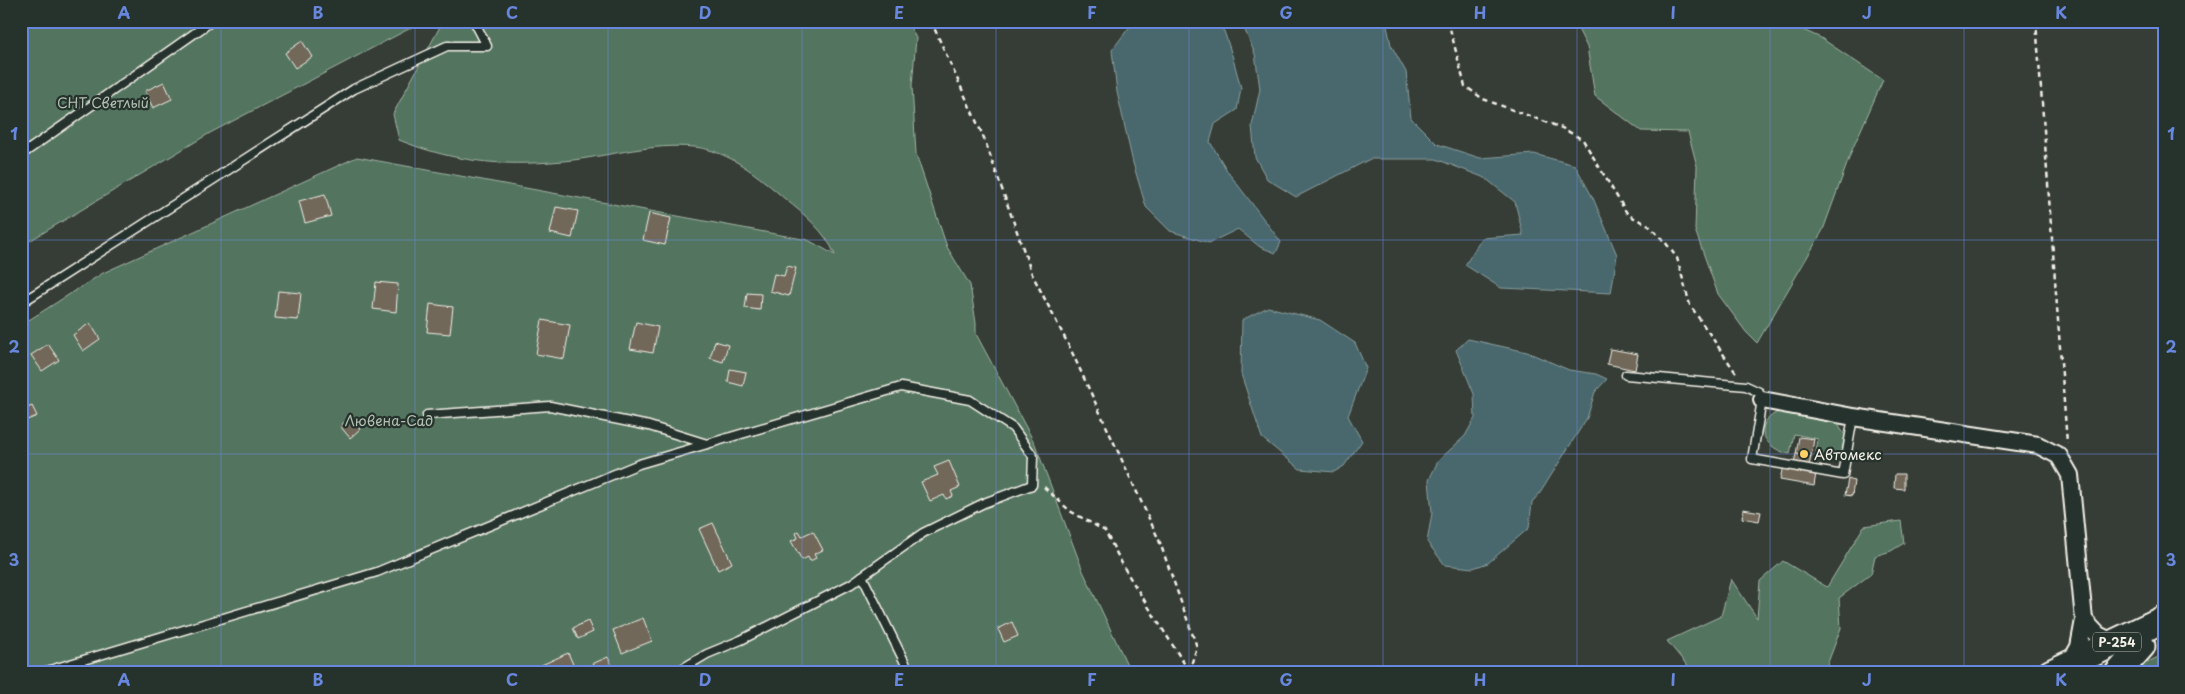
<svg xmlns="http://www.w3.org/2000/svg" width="2185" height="694" font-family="'Playpen Sans',sans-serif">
	<rect width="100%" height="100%" fill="#353d36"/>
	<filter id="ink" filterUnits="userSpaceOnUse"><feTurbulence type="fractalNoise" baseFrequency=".02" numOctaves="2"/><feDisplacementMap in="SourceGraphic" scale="10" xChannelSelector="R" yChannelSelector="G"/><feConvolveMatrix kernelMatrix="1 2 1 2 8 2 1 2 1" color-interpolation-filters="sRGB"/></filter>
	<g filter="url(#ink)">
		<g fill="#527560" stroke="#a3b3a4">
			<polygon points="21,21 424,21 210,133 21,246"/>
			<path d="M443 21H907L916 38 912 86 916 154 947 247 970 285 976 323V334L1035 444 1083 571 1131 673H21V325L103 273 357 157 808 240 835 255C826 232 804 214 785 199 760 177 728 150 694 147 653 143 613 155 573 160 509 167 459 164 399 140L393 114Z"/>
			<polygon points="1574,21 1783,21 1821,38 1883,80 1852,150 1823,230 1757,343 1746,332 1718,294 1695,230 1697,166 1688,132 1641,131 1595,96 1587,47"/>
			<path d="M1780 411 1836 422 1845 435 1842 450 1829 459 1815 458 1818 439 1794 434 1790 454C1764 449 1750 424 1780 411Z"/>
			<polygon points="1901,521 1904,543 1891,551 1875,556 1871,574 1839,598 1841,628 1824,673 1696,673 1690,669 1667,641 1721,616 1731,579 1757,618 1760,581 1783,561 1827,587 1864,526"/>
			<polygon points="2164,654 2164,673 2133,673 2140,666"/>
		</g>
		<g fill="#48686e" stroke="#8d9f9f">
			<polygon points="1134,21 1212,21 1224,31 1232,55 1241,88 1237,110 1215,124 1210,142 1228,172 1281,242 1276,253 1260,247 1238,229 1209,243 1170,231 1146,207 1133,163 1117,92 1112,50"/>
			<polygon points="1241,21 1386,21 1391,45 1406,72 1411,118 1437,144 1480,158 1534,154 1575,165 1593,198 1617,255 1611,293 1501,288 1465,265 1482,238 1523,235 1515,202 1485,178 1436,159 1370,159 1296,197 1267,179 1255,157 1252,126 1260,89 1255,54"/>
			<polygon points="1268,307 1320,320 1355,343 1366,368 1348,416 1362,441 1344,466 1334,472 1300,469 1262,438 1241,374 1242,320"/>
			<polygon points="1468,339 1527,352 1569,370 1596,374 1607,379 1595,392 1587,418 1540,493 1532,502 1529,528 1488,563 1473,568 1445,565 1427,542 1432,513 1429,480 1438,461 1465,436 1475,418 1474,394 1456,350"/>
		</g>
		<g fill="#71675a" stroke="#f4f1e8">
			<polygon points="302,41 312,57 295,68 285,53"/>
			<polygon points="164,82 172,99 153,108 145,91"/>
			<polygon points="325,194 331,216 305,223 299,201"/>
			<polygon points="556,207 578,211 572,238 550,233"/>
			<polygon points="649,213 671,218 665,245 643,240"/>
			<polygon points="787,266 796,268 789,296 770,291 774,274 784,276"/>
			<polygon points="376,282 398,284 396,312 373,309"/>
			<polygon points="278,291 301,293 298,320 275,318"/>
			<polygon points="747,293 761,294 760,310 745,308"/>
			<polygon points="430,304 453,307 450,334 427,332"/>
			<polygon points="542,320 570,325 564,359 536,354"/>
			<polygon points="636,322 658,327 653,353 630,349"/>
			<polygon points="90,323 100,339 83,351 73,335"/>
			<polygon points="715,341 728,345 723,362 710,358"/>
			<polygon points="48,344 59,360 42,371 31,355"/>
			<polygon points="1610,349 1638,354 1635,370 1607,364"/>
			<polygon points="730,369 746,372 743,386 728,382"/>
			<polygon points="32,406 37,416 27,420 23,410"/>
			<polygon points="350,418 360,429 350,438 340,426"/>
			<polygon points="1799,437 1814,439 1811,457 1796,454"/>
			<polygon points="1796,454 1811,457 1809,466 1817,467 1814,486 1780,480 1784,461 1794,463"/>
			<polygon points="949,461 960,487 951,491 953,496 946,499 944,495 930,501 921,482 938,475 934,467"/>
			<polygon points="1895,474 1904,474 1904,489 1894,488"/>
			<polygon points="1848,479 1854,481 1852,496 1845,495"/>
			<polygon points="1743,509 1761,512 1759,521 1742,518"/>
			<polygon points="713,523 732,563 718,570 699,529"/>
			<polygon points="799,531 802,536 813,531 823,550 814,554 816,558 810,561 808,557 802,560 791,541 798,538 796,533"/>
			<polygon points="643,618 652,641 622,653 613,630"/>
			<polygon points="588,621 593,632 578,639 573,628"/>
			<polygon points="1012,622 1018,636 1004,642 998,629"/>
			<polygon points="568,653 577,673 537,673 535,668"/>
			<polygon points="608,657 614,670 608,673 596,673 592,664"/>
		</g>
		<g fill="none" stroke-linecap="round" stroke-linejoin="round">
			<defs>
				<g id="service">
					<polyline points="21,155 212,21"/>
					<polyline points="21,303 354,89 447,46 487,46 474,21"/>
					<polyline points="1626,375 1746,386 1759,392 1762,400 1752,459 1843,475 1853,417"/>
					<polyline points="427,415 550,406 649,426 707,444"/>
					<polyline points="862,576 910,673"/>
					<polyline points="40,673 377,572 639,464 901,387 970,400 1013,428 1033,456 1032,485 984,503 923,533 851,584 741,640 707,654 675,673"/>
				</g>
				<g id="minor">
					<polyline points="1762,400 1853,417 2038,445 2059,456 2070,475 2084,620 2079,647 2070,663"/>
					<polyline points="2084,620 2098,635 2114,643"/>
				</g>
				<polyline id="primary" points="2118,673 2142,646"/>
				<polyline id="trunk" points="2051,673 2164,619"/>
			</defs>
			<use href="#service" stroke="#f4f1e8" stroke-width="11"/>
			<use href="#minor" stroke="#f4f1e8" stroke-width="20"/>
			<use href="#primary" stroke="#f4f1e8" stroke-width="29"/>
			<use href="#trunk" stroke="#f4f1e8" stroke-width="30"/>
			<g stroke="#f4f1e8" stroke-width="2.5" stroke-dasharray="5 4" stroke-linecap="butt">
				<polyline points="931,21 984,138 1032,274 1070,348 1159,540 1197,647 1189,671"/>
				<polyline points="1448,21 1465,86 1483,99 1562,128 1583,140 1628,215 1647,224 1665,242 1677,258 1690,305 1736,373"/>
				<polyline points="2036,21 2067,443"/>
				<polyline points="1044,487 1070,511 1105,531 1127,573 1189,671"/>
			</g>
			<use href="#service" stroke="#26332d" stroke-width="8"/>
			<use href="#minor" stroke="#26332d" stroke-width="16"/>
			<use href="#primary" stroke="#26332d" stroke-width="25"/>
			<use href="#trunk" stroke="#26332d" stroke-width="26"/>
		</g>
	</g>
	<path fill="none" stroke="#6887de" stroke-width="1" stroke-opacity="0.55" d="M221 21V673M415 21V673M608 21V673M802 21V673M996 21V673M1189 21V673M1383 21V673M1577 21V673M1770 21V673M1964 21V673M21 240H2164M21 454H2164"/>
	<circle fill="#ffd166" stroke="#26332d" stroke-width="2" cx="1804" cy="454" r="5"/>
	<g text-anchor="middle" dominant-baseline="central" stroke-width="4.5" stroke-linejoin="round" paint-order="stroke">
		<rect fill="#26332d" stroke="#b6b8b0" stroke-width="1" x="2093" y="632.5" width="48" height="19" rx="4"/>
		<g font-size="12" font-weight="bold" fill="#f4f1e8">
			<text x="2117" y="642">Р-254</text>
		</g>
		<g font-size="14" fill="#b3bfb2" stroke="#26332d">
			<text x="103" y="102">СНТ Светлый</text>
			<text x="389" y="420">Лювена-Сад</text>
		</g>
		<g font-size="14" fill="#f4f1e8" stroke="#26332d" text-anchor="start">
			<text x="1814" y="454">Автомекс</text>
		</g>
	</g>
	<rect width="2185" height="694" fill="none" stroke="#26332d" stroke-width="55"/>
	<rect x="28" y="28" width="2130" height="638" fill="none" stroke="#6887de" stroke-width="2"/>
	<g font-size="16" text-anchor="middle" font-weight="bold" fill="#6887de">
		<text x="124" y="19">A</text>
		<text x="318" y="19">B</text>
		<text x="512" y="19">C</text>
		<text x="705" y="19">D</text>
		<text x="899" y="19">E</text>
		<text x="1092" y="19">F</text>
		<text x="1286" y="19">G</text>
		<text x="1480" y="19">H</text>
		<text x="1673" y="19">I</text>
		<text x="1867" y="19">J</text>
		<text x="2061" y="19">K</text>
		<text x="14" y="140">1</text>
		<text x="2171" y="140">1</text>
		<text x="14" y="353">2</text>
		<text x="2171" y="353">2</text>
		<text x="14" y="566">3</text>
		<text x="2171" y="566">3</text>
		<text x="124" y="686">A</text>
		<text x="318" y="686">B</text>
		<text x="512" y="686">C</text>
		<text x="705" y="686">D</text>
		<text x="899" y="686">E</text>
		<text x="1092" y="686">F</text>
		<text x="1286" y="686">G</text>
		<text x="1480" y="686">H</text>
		<text x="1673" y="686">I</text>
		<text x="1867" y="686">J</text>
		<text x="2061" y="686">K</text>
	</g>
</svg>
